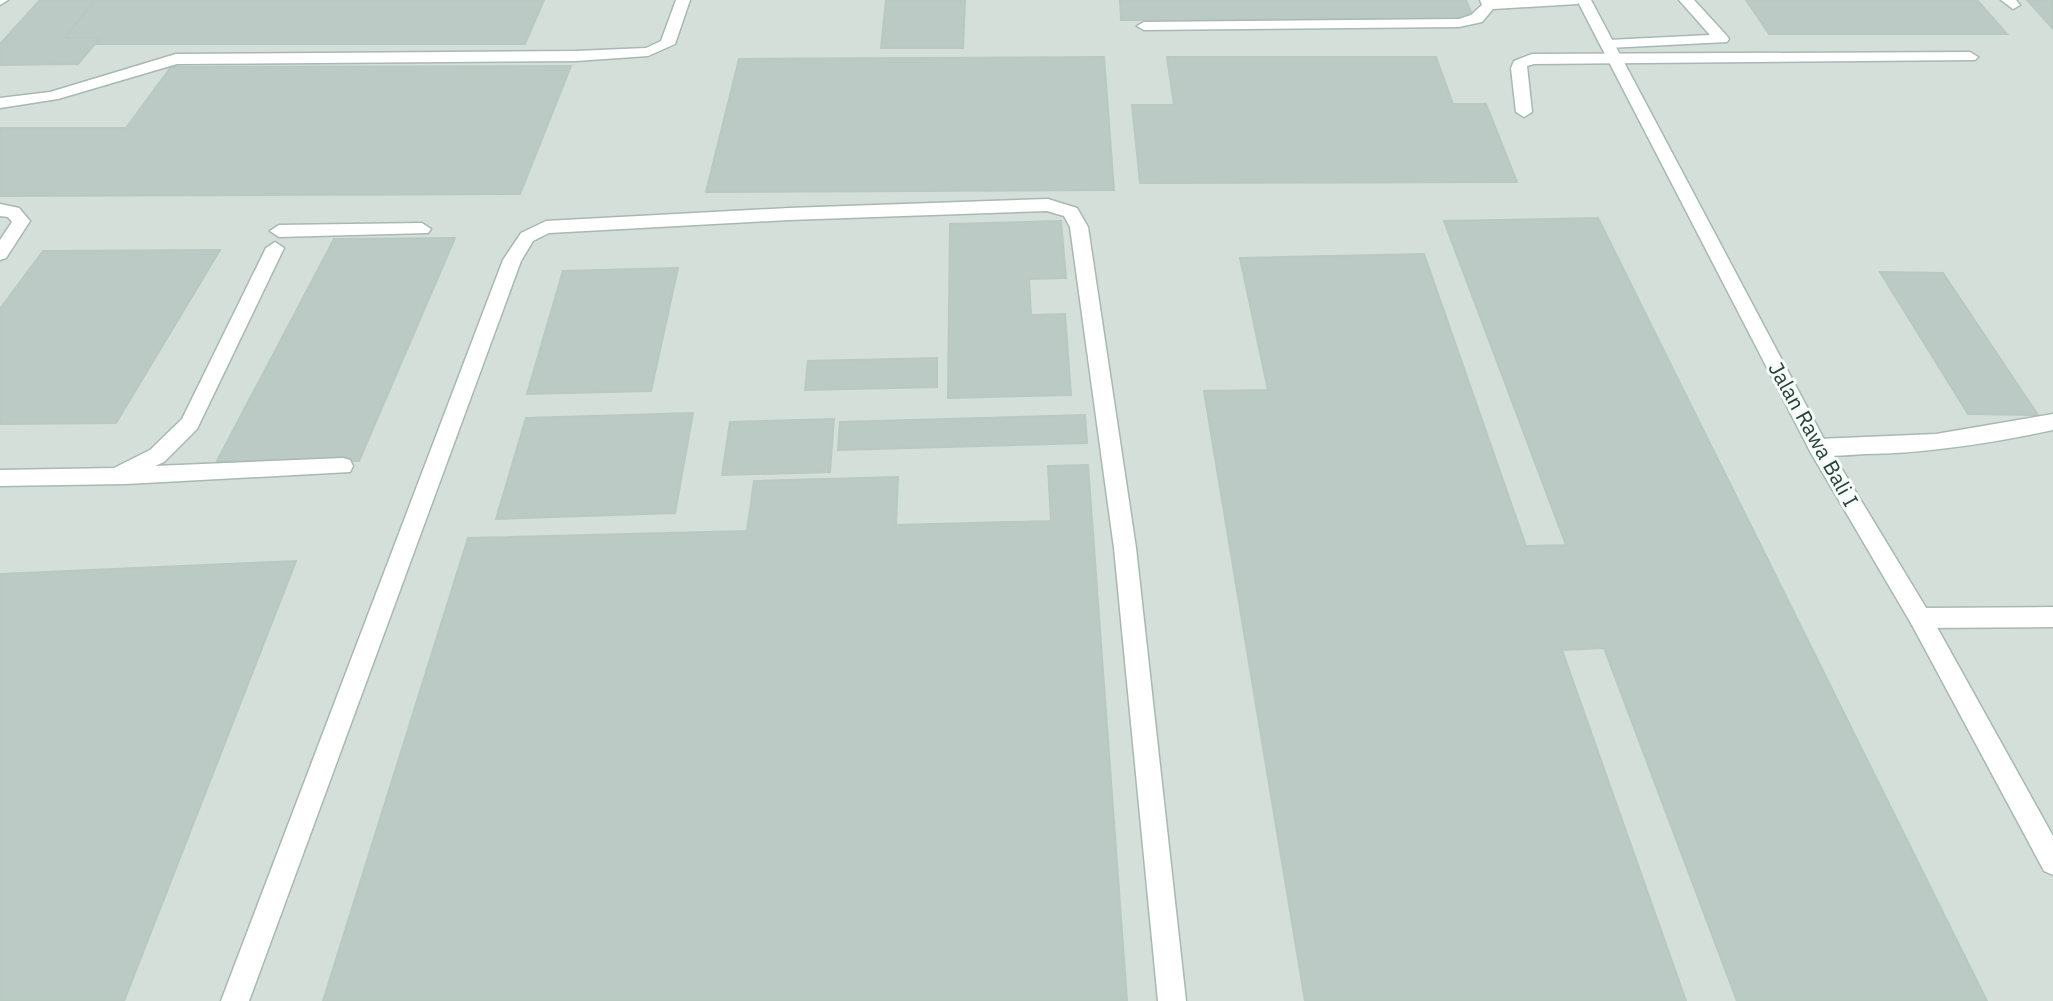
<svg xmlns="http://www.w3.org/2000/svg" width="2053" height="1001" font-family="'IBM Plex Sans',sans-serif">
	<rect width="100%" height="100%" fill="#e6efeb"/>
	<rect fill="#d4dfda" x="0" y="0" width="2053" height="1001"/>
	<g fill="#bbcac4" stroke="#b8c9c2" stroke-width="2">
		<polygon points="40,0 96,0 64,38 100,38 78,64 0,65 0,44"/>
		<polygon points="96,0 544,0 525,44 95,44 100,38 64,38"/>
		<polygon points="886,0 965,0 963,48 881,48"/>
		<polygon points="1120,0 1466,0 1474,19 1121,20"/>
		<polygon points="1746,0 1977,0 2007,34 1769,34"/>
		<polygon points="2027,0 2053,0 2053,29"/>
		<polygon points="1104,57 1114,190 706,192 739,59"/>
		<polygon points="1167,57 1436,57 1453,104 1486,104 1517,182 1140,183 1132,105 1174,105"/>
		<polygon points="571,66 520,194 0,196 0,128 126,128 171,67"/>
		<polygon points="1598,218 1987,1001 1737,1001 1604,648 1562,650 1686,1001 1305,1001 1204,391 1268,390 1240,258 1424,254 1526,546 1566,545 1444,221"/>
		<polygon points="1061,221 1066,278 1029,279 1031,315 1065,314 1071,395 948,398 950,224"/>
		<polygon points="455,238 359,461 217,461 334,239"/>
		<polygon points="220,250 116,423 0,424 0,309 43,251"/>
		<polygon points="678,268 651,391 527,394 563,271"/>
		<polygon points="1880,272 1943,273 2038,415 1968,414"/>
		<polygon points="937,358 937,387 805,390 808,361"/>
		<polygon points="693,413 675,513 496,519 526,418"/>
		<polygon points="1085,415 1087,443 838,450 840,422"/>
		<polygon points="834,419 830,472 722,475 730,422"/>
		<polygon points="1088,465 1127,1001 323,1001 468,538 747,531 754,481 898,477 896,525 1051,521 1048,466"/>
		<polygon points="296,561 124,1001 0,1001 0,574"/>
	</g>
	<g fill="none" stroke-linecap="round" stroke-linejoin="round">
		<defs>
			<g id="service">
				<polygon points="676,0 690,0 675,44 648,56 576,61 177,64 58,99 0,108 0,98 50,92 176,54 576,51 646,48 661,41"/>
				<polygon points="1480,0 1584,0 1577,4 1493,9 1482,22 1459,27 1144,30 1137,26 1144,22 1459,19 1471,15 1482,5"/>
				<polygon points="1679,0 1694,0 1727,36 1729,39 1727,42 1608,48 1601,44 1608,40 1710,35"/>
				<polygon points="2001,0 2016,0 2020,5 2013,9"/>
				<polygon points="1970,52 1978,57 1975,60 1534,64 1527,66 1532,112 1524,117 1516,112 1511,68 1514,61 1532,54"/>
				<polygon points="1048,199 1077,208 1088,227 1136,548 1186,1001 1158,1001 1114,548 1070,227 1064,216 1047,211 789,220 549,233 533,241 521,261 249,1001 221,1001 503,260 521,233 546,221 789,208"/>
				<polygon points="0,204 19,208 30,221 6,258 0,260 0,240 12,222 8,217 0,216"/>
				<polygon points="422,223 431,229 428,233 279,237 270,231 279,225"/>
				<polygon points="275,242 284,248 197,429 164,462 155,466 343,458 350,460 353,466 350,472 126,484 0,486 0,470 114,468 150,450 182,419 266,248"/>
				<path d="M2053 414V430C1991 443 1929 453 1865 454 1848 455 1827 458 1811 453L1808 447 1811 441 1818 439 1936 434Z"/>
				<polygon points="2053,607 2053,627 1920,628 1912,625 1909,618 1912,611 1920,608"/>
			</g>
			<polygon id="minor" points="1577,0 1591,0 1825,441 1928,611 2053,836 2053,875 2044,871 1912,625 1811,453"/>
			<polygon id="tertiary" points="0,0 8,0 0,5"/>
		</defs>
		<use href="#service" stroke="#a8b8b2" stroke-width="3"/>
		<use href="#minor" stroke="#a8b8b2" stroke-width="3"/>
		<use href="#tertiary" stroke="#a8b8b2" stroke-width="3"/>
		<use href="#service" fill="#fff" fill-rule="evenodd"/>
		<use href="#minor" fill="#fff" fill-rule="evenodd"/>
		<use href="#tertiary" fill="#fff" fill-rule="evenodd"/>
	</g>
	<g text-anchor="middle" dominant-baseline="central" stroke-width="6" stroke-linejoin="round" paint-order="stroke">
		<g font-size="21" fill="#24423a" stroke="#f7fbf9">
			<text transform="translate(1814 434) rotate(61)">Jalan Rawa Bali I</text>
		</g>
	</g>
</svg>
